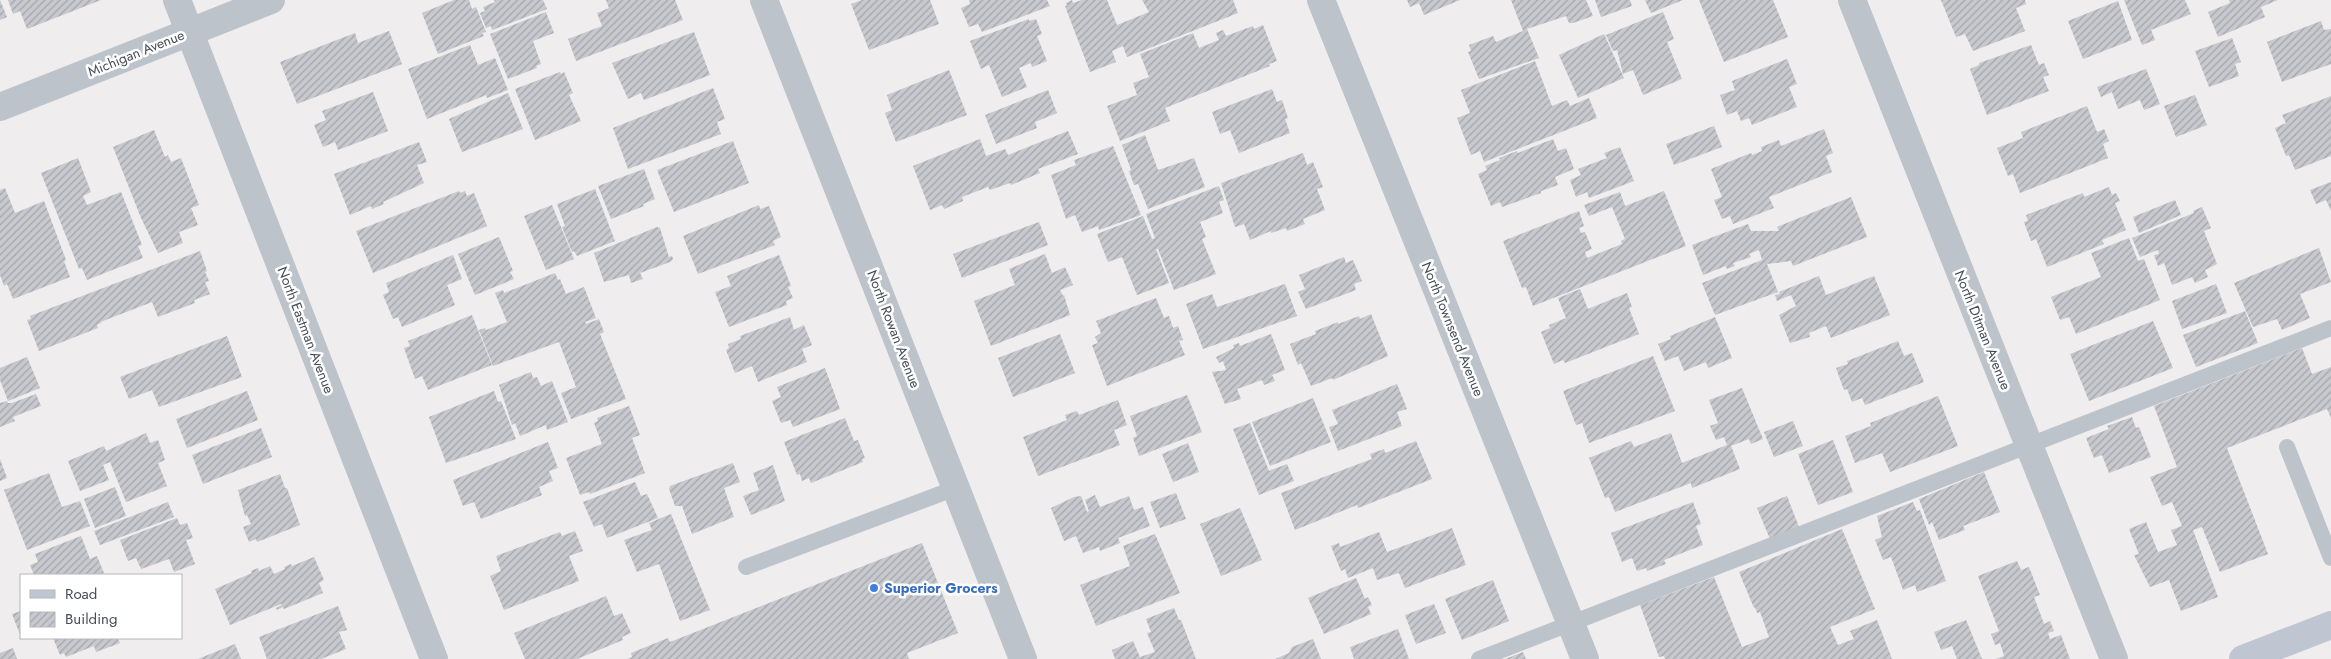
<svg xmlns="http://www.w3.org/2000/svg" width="2331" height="659" font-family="Jost,sans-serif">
	<defs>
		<pattern id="building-hatch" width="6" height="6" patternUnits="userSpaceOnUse" patternTransform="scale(1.25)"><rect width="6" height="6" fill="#c7c9cf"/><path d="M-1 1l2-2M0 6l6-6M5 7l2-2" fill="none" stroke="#a3a5ab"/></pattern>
	</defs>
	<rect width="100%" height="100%" fill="#efeded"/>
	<g fill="url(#building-hatch)">
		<polygon points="0,0 7,17 0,20"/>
		<polygon points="8,0 101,0 27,29 20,11 13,14"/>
		<polygon points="454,0 469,0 472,9 476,7 486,32 482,33 484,36 438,54 422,13"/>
		<polygon points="494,0 543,0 547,9 492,30 491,26 486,28 480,13 485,11 483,7 495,2"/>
		<polygon points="606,0 675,0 683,20 576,61 568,39 602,26 597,13 609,8"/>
		<polygon points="862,0 930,0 939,24 869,50 851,4"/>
		<polygon points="969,0 1047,0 1050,6 982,32 978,24 969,27 961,8 970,4"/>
		<polygon points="1072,0 1073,3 1082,0 1107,0 1117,25 1149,12 1142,0 1233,0 1238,13 1127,57 1123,46 1112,51 1116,62 1090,72 1065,6 1067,6 1066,3"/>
		<polygon points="1407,0 1460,0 1424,15 1419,3 1410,7"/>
		<polygon points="1511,0 1586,0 1593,16 1573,23 1569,23 1566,16 1527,29 1539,58 1479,79 1468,52 1471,51 1469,45 1493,36 1496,42 1523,31"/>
		<polygon points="1595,0 1630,0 1632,6 1601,17"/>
		<polygon points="1645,0 1683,0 1651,13"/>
		<polygon points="1699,0 1773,0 1788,37 1724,62"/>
		<polygon points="1941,0 2025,0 2026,4 2016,8 2025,31 1973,51 1965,34 1956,37"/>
		<polygon points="2124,0 2185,0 2191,14 2151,30 2155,40 2142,45"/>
		<polygon points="2229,0 2278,0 2261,7 2265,17 2218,37 2208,12 2230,3"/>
		<polygon points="2118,1 2132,40 2083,59 2068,21"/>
		<polygon points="546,12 554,33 533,41 541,64 536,66 537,68 508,79 490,34"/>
		<polygon points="1663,12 1674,39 1667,42 1682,79 1643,95 1633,70 1623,74 1617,50 1613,51 1606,35"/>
		<polygon points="1029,19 1029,21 1036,19 1042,34 1037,36 1047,61 1032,67 1031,63 1019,68 1027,87 1002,97 989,65 981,69 970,41"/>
		<polygon points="2321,21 2324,30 2331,29 2331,64 2282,82 2267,42"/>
		<polygon points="1263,25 1277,61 1269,64 1270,66 1165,108 1170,121 1120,141 1107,106 1137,95 1133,83 1149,77 1140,54 1193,33 1199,48 1219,40 1216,33 1223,30 1226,36 1253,26 1254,29"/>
		<polygon points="389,31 402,64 297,104 280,62 355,33 358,43"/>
		<polygon points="694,32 710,75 644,100 641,93 628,99 612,63"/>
		<polygon points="1604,34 1624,78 1578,98 1559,55"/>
		<polygon points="2232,38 2241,62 2235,64 2239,76 2209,87 2195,51"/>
		<polygon points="470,45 478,65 495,58 508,90 487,98 486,95 427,119 408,69"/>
		<polygon points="2031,45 2039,65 2044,63 2049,75 2043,77 2049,91 1987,115 1970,69 1979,65 1979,63"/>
		<polygon points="1787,59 1797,84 1789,87 1797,107 1752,125 1749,118 1741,121 1737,111 1727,115 1720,95 1735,90 1732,81"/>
		<polygon points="1535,61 1552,106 1567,100 1570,106 1589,98 1597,118 1484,162 1480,151 1471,155 1457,118 1470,113 1461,90"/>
		<polygon points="2146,69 2160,104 2144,110 2140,100 2118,109 2112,92 2101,97 2097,87"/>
		<polygon points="949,70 967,115 896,142 885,113 892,110 887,95"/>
		<polygon points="560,72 561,74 564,72 573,93 569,95 581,121 535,140 515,89"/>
		<polygon points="713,88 725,119 717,122 721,134 628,169 613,128"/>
		<polygon points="1272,89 1277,102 1282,100 1288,118 1285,119 1290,133 1239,153 1230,130 1220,134 1212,112"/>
		<polygon points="1048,90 1057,113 1035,122 1037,128 996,144 985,115"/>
		<polygon points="373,92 388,131 338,150 335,142 323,147 314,125 326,120 322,111"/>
		<polygon points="508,93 523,129 462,152 449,119"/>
		<polygon points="2195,95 2207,125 2176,137 2164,106"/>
		<polygon points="2331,96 2331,156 2295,170 2289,155 2286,156 2275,128 2286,123 2282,115"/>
		<polygon points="2087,106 2097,132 2104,129 2109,141 2103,144 2108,158 2020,193 2013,174 2008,176 1997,148 2023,138 2021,132"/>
		<polygon points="1714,126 1722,147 1674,165 1666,144"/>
		<polygon points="1824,129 1833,153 1826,156 1832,172 1769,197 1774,208 1733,224 1730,216 1722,219 1714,200 1722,197 1711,169 1751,153 1752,155 1762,151 1761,147 1779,140 1781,146"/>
		<polygon points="154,130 165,157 168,155 171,162 181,158 199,205 191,208 198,225 179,232 183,243 158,253 141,218 113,147"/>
		<polygon points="1068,131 1078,154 1038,169 1040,173 1011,185 1010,183 990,190 988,187 962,197 963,201 944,209 942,205 930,210 913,166 980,139 986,156 1005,149 1008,155"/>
		<polygon points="1145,135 1158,170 1194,158 1205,187 1148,209 1138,184 1134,185 1129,171 1131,170 1122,145"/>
		<polygon points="1553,139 1558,151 1566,148 1574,169 1555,177 1558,185 1541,191 1541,193 1502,207 1500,202 1491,206 1478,174 1487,170 1485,166 1500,160 1499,158 1517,151 1518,153"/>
		<polygon points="733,141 749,183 674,212 657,170"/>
		<polygon points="419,142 427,162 417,165 424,183 383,202 384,204 372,209 371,206 350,215 334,174"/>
		<polygon points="1113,146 1141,215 1099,230 1098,226 1082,232 1075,215 1066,219 1051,175 1076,165 1074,160"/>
		<polygon points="1620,147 1634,181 1589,198 1587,192 1576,197 1570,180 1581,175 1578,169 1607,158 1604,153"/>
		<polygon points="1303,153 1307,165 1313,162 1323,187 1317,189 1325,210 1303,219 1305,224 1287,231 1286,228 1271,233 1271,231 1250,240 1244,224 1235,227 1221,183"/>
		<polygon points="78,158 91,192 83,196 87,205 121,192 142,245 138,246 143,258 87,280 82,268 79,269 41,173"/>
		<polygon points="644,169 655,199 643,204 644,206 611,219 598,186"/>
		<polygon points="2331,182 2331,211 2326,200 2316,204 2310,190"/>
		<polygon points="1219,186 1224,200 1219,202 1223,213 1200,222 1206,237 1202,239 1216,274 1174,290 1158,249 1156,249 1169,283 1137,295 1122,257 1108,262 1097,234 1143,216 1152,239 1155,238 1146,214"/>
		<polygon points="2109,187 2112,195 2116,193 2120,201 2115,203 2126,230 2102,240 2104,244 2047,267 2036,239 2031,241 2024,222 2028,221 2026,215 2083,193 2084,197"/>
		<polygon points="5,188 15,213 44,201 66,260 64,261 70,277 13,299 7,284 4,286 0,275 0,190"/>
		<polygon points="595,189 615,241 577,256 574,251 572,252 562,227 565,226 557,204"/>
		<polygon points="459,191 460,193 465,191 467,196 474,193 487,226 373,273 356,231"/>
		<polygon points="1664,191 1686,246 1533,306 1526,287 1522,288 1503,241 1579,211 1584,226 1579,228 1581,233 1585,232 1592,249 1585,252 1587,258 1622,244 1621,241 1625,239 1612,207 1589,216 1584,205 1620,192 1625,206"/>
		<polygon points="1851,197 1867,237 1793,266 1791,261 1767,264 1778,292 1715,315 1702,283 1762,260 1759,250 1749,254 1751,257 1733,263 1735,266 1727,269 1726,266 1703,275 1692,245 1748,224 1751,231 1779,231 1777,227"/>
		<polygon points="2175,200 2181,215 2139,233 2133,217"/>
		<polygon points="552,205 574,259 546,270 524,216"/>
		<polygon points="759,205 760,209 769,206 781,237 773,241 775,245 698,274 683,236"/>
		<polygon points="2202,207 2211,228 2204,231 2217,264 2205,270 2208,277 2195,283 2192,277 2172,285 2164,263 2158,266 2154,255 2159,254 2158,250 2140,257 2132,238 2194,213 2193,211"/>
		<polygon points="1039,222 1048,245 962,278 953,254"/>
		<polygon points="657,227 660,228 669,257 672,256 673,259 670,262 640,273 643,279 631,283 629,275 604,282 594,253"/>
		<polygon points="499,237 513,271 510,272 514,279 475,295 458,254"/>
		<polygon points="2129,238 2138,261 2144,259 2160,300 2076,334 2069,317 2060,320 2051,297 2101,277 2091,253"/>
		<polygon points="2319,248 2331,282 2300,294 2310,318 2282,330 2277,319 2253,327 2234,283"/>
		<polygon points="200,251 207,271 205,272 209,281 205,282 210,294 194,300 195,303 158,317 152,302 103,321 97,325 98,328 39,351 27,320 31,319 30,316"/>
		<polygon points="1045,254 1052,273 1065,267 1073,285 1060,290 1063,296 1064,295 1070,315 991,346 974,301 1015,285 1009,269"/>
		<polygon points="453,255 462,279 447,285 455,305 402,327 398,317 393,319 383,295 389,292 386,283"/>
		<polygon points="779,255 791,286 788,287 793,298 786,301 787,305 729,327 715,292 731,286 727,276"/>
		<polygon points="1344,257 1346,263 1353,260 1362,281 1354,284 1356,290 1306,309 1298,292 1305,289 1299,275"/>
		<polygon points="555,273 558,280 560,279 566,294 584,287 596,318 585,322 586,324 599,319 604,332 600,334 626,399 571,419 561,393 576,387 559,342 493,366 479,330 485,328 486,330 507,322 495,293 503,290 504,293"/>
		<polygon points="1819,276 1826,295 1874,276 1890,315 1831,338 1826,326 1809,333 1810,337 1790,343 1779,315 1796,306 1791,295 1777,301 1775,295 1780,294 1779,292"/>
		<polygon points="1285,284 1297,316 1203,349 1186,304 1212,294 1217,307"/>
		<polygon points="2216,284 2227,313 2182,329 2172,301"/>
		<polygon points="1580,289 1588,309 1627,293 1632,307 1629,308 1639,334 1565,363 1563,360 1554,364 1541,332 1550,328 1549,325 1566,318 1558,298"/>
		<polygon points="1156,298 1164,318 1169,316 1173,328 1178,326 1183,340 1179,341 1185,355 1107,386 1092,345 1098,343 1095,337 1101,333 1096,321"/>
		<polygon points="2245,311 2258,343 2196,367 2183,335"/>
		<polygon points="1371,314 1388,356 1333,380 1332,378 1311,386 1301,363 1298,365 1290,344 1316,334 1315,331 1338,322 1338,324 1359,316 1360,319"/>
		<polygon points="472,315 492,365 428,390 422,376 415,379 404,348 410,346 408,341"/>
		<polygon points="790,317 794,330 804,325 812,345 802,349 807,362 758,382 752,366 735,373 726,350 729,348 728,344 741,339 740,336"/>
		<polygon points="1715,317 1732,358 1708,368 1706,362 1684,371 1678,356 1665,361 1658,344 1671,339 1670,336"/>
		<polygon points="2153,321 2173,368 2089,401 2070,354"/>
		<polygon points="1060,334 1075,373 1013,397 998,358"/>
		<polygon points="1271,334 1285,370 1272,375 1275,381 1264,385 1262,380 1237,389 1241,399 1225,404 1212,372 1226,370 1223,361 1219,363 1216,357 1234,348 1233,345 1239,343 1240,346"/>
		<polygon points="227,336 242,377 159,407 152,390 129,399 120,377"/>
		<polygon points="1898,341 1904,356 1912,353 1924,382 1865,405 1862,398 1852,402 1847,389 1844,390 1836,368 1848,364 1847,361"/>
		<polygon points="2302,348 2312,374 2331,367 2331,418 2327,409 2227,448 2268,554 2220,572 2202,527 2193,530 2218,597 2181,611 2169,580 2150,587 2134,555 2139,554 2129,529 2146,522 2158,552 2177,545 2171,530 2182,526 2172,502 2162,506 2150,477 2177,467 2154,406"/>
		<polygon points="1653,356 1675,411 1589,443 1582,423 1576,425 1563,391"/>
		<polygon points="27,357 40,388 8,401 0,380 0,368"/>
		<polygon points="825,368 840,409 793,427 790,420 781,423 772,401 781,397 777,387"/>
		<polygon points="531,372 533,378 537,377 541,386 552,381 568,422 547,430 546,425 520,436 515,423 512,425 499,385"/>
		<polygon points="1397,384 1407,409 1397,412 1402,426 1338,451 1329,427 1338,424 1332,410"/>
		<polygon points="1742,388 1763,439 1751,444 1749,439 1731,446 1740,469 1692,488 1691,483 1615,512 1609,497 1605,498 1589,458 1631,441 1634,447 1671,433 1682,463 1727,445 1724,437 1716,440 1710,426 1718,423 1709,400"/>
		<polygon points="247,391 258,420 187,448 176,419"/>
		<polygon points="494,391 498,402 501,401 516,439 446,463 429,417"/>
		<polygon points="36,394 41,406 13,417 15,421 0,427 0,403 7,401 8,403 12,403"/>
		<polygon points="1187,395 1202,432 1139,456 1133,438 1137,436 1130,416"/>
		<polygon points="1938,396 1958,446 1890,472 1882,453 1855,463 1845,436 1871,426 1870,423"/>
		<polygon points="1313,398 1331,442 1270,466 1252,422"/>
		<polygon points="1118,400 1127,425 1114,430 1120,445 1038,476 1023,437 1067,420 1065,415 1077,411 1079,415"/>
		<polygon points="629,406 640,435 632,438 645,473 590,494 589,492 580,495 566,458 602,444 594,423 598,421 597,418"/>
		<polygon points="2132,417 2136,428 2139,427 2151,457 2109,473 2102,455 2094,458 2086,438 2109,429 2107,426"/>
		<polygon points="845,418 854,441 858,440 865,458 862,459 863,462 811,483 809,478 802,481 800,474 797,475 784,442"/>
		<polygon points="1793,421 1803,446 1774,457 1764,432"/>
		<polygon points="1250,423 1269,471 1287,464 1294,481 1259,495 1233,429"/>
		<polygon points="261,428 272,457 203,484 192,455"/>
		<polygon points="146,433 150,443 158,440 165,460 158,463 167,486 126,502 110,462 103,465 109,480 80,491 68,461 104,446 106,451"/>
		<polygon points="1833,440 1853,492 1818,505 1798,454"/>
		<polygon points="1416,441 1432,479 1358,508 1357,505 1295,530 1281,493 1372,459 1370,454 1384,449 1385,453"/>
		<polygon points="548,442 558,468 549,471 553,481 539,487 542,495 481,519 474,502 463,506 453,480"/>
		<polygon points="1188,443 1199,472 1173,482 1162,454"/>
		<polygon points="0,459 7,478 0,481"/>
		<polygon points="733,463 740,482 724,488 734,517 692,534 682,506 675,506 669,489 670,486"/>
		<polygon points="773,465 785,501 751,515 743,496 759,490 753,473"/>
		<polygon points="1984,472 2000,512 1963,526 1965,530 1939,540 1932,522 1929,525 1919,499"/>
		<polygon points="49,473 62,507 80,501 90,526 27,550 4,490"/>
		<polygon points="280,474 285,488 287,488 300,525 257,542 256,539 249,542 243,527 251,524 247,515 245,516 238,490"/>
		<polygon points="635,482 641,496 647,494 658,518 607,538 602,524 594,527 583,502"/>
		<polygon points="115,487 126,516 95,528 84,499"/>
		<polygon points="1176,493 1186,519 1160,528 1150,502"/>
		<polygon points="1095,495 1100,507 1129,496 1134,510 1143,507 1150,526 1118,538 1120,543 1100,551 1099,547 1083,553 1076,536 1064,541 1051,508 1074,497 1081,496 1087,512 1089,511 1085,500"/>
		<polygon points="1787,496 1799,527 1770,539 1757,508"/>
		<polygon points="168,502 174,517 100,545 94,531"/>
		<polygon points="1693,502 1701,524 1696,526 1703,545 1664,560 1666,564 1647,571 1646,568 1637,571 1632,558 1622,562 1611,533"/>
		<polygon points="1913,502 1917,511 1920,510 1946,581 1917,592 1915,585 1903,590 1891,557 1883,560 1875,540 1882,537 1877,516"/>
		<polygon points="1240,508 1262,560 1221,576 1200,524"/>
		<polygon points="671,514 710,610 680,621 659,564 637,572 624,540 652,530 649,523"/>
		<polygon points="177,518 180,525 187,523 193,538 186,540 195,564 174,572 169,559 141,569 136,558 128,561 120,540"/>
		<polygon points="1452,528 1466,565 1405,588 1399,573 1377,580 1373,568 1348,578 1345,569 1341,571 1331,546 1339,543 1340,547 1379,532 1387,552"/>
		<polygon points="1842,529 1875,609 1830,627 1838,645 1854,639 1850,631 1877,620 1892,659 1665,659 1664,656 1659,657 1640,605 1714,577 1742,647 1769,637 1760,612 1757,613 1755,607 1754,608 1739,572"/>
		<polygon points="575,531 583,551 569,556 579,581 504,610 490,576 501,571 496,556 560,532 562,536"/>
		<polygon points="1155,534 1180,593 1096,626 1080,585 1130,566 1123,546"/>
		<polygon points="81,536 90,559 97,556 104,573 98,575 34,575 30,565 38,562 35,554"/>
		<polygon points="922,543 958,633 907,653 909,659 627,659 632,657 631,653 668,638 670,642"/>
		<polygon points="314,557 324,580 319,583 323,593 284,609 283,607 277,610 276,608 282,605 281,604 230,625 215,589 252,573 251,571 258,568 259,571 270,566 274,574 285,569 284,567 291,564 292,566"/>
		<polygon points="2017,561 2021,570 2029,567 2040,595 2034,597 2044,624 2050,621 2054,631 2048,633 2050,639 2061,635 2070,659 1996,659 2004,656 2000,643 1995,645 1991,634 1999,631 1978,576"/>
		<polygon points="1356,578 1365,599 1368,597 1372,605 1368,607 1371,614 1324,634 1308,598"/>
		<polygon points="1493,580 1509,621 1462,640 1445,599"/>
		<polygon points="606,596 614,616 622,613 631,633 622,637 623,640 577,659 525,659 514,633"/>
		<polygon points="1434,604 1446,633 1416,644 1405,615"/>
		<polygon points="338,606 347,630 339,632 346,649 321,659 267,659 259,637"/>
		<polygon points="1174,608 1179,620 1181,620 1196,659 1115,659 1112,650 1133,641 1140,657 1155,652 1147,633 1151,632 1146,619"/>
		<polygon points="21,611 21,637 12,614"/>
		<polygon points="1966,620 1982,659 1957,659 1952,646 1941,650 1934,632"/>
		<polygon points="1398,629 1409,659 1354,659 1350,647"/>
		<polygon points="53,638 118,638 120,643 96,652 94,646 66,657 64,653 60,655"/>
		<polygon points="1313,639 1321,659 1275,659 1289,653 1292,647"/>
		<polygon points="235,644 241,659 198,659"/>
		<polygon points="13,648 17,659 0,659 0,653"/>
		<polygon points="1523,652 1526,659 1505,659"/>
	</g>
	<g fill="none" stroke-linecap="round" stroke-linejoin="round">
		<g stroke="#bdc3cb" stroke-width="16">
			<polyline points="2287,447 2331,558"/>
			<polyline points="746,567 956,488"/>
			<polyline points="1479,659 2331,328"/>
		</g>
		<g stroke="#bdc3cb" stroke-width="28">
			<polyline points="177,0 434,659"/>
			<polyline points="1321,0 1585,659"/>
			<polyline points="1852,0 2114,659"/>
			<polyline points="0,107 271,0"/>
		</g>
		<polyline stroke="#bdc3cb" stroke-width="28" points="764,0 1023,659"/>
		<polyline stroke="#bfc6d2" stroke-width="28" points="2243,659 2331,625"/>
	</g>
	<circle fill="#3f7fe0" stroke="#fff" stroke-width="2" cx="874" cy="588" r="5"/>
	<g text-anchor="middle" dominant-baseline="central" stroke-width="5" stroke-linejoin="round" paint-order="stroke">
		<g font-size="14" fill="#474e58" stroke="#fff">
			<text transform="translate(136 53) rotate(-22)">Michigan Avenue</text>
			<text transform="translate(894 329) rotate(69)">North Rowan Avenue</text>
			<text transform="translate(1453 329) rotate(68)">North Townsend Avenue</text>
			<text transform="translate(306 330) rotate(69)">North Eastman Avenue</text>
			<text transform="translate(1983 330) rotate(68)">North Ditman Avenue</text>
		</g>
		<g font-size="14" font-weight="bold" fill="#366cbe" stroke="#fff" text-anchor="start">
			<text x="884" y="588">Superior Grocers</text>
		</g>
	</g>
	<rect x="20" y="574" width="162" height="65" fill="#ffffff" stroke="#b5b8bc"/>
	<rect x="30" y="590" width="25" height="8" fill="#bfc6d2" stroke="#b5b8bc"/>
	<text x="65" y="599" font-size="15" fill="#474e58">Road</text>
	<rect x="30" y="612" width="25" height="15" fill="url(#building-hatch)" stroke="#b5b8bc"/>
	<text x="65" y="624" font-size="15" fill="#474e58">Building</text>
</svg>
